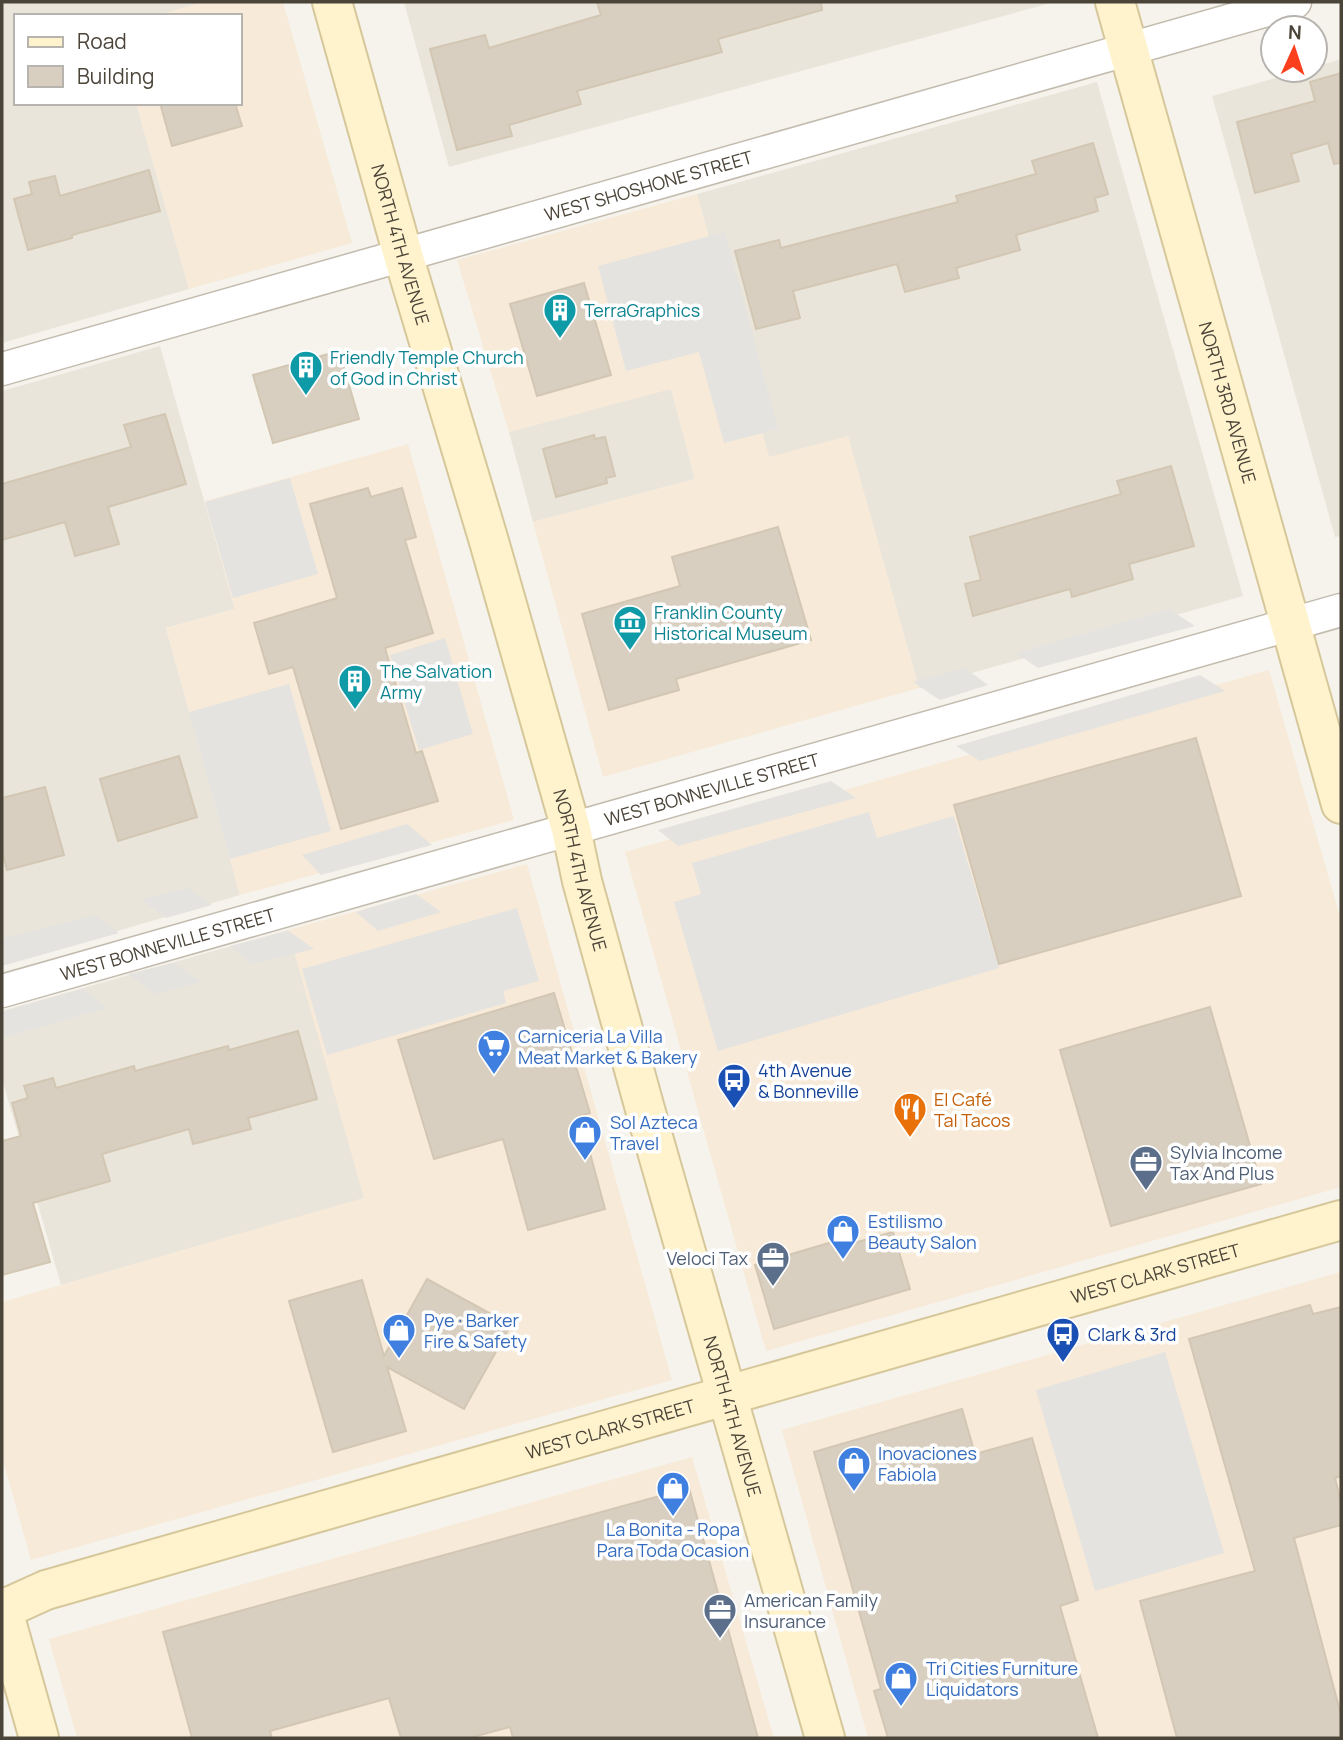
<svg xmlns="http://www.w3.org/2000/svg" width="1343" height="1740" font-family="Manrope,sans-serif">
	<rect width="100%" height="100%" fill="#f6f3ec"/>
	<g fill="#eae5da">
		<polygon points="2,2 204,2 155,16 16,16 16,103 136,103 189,289 2,343"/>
		<polygon points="404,2 1047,2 1047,4 449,167"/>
		<polygon points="1341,59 1341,536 1335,537 1212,96 1304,70 1315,70 1315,67"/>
		<polygon points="1097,82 1243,596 919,688 848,437 769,458 697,194"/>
		<polygon points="160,346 235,609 166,628 240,895 2,965 2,391"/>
		<polygon points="671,388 695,479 533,522 509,432"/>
		<polygon points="288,930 365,1198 61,1285 2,1079 2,1011"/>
	</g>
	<g fill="#f7ead8">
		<polygon points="204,2 283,2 352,243 189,289 136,103 240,103 240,16 155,16"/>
		<polygon points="697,194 769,457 848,436 919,688 603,777 533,522 695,479 671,389 509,432 457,260"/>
		<polygon points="408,444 514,820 240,895 166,628 235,609 205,501"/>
		<polygon points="1269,670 1341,920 1341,1187 766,1351 625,852"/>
		<polygon points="527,864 672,1380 31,1560 2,1457 2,1302 364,1198 288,930"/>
		<polygon points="1341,1272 1341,1738 868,1738 782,1430"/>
		<polygon points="692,1457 774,1738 77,1738 49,1639"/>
	</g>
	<g fill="#e5e3e0">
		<polygon points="725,232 778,429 724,443 699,352 626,371 598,266"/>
		<polygon points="290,478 318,574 233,598 205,502"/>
		<polygon points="1169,609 1195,626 1038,668 1016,653"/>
		<polygon points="445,638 473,734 419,750 390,655"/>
		<polygon points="965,668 988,685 940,700 913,682"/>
		<polygon points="1200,675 1225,691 980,761 956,746"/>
		<polygon points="289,684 331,831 230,859 189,712"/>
		<polygon points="831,781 856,798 678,846 658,830"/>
		<polygon points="869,812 877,838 954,816 999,968 718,1051 674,902 701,894 692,863"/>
		<polygon points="407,824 432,845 321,875 302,855"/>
		<polygon points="188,888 212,905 166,918 141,899"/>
		<polygon points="416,894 441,912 378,931 356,912"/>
		<polygon points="517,908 539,981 503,991 506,1003 327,1055 302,969"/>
		<polygon points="95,915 119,933 2,966 2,939"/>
		<polygon points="289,931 314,949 252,964 230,946"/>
		<polygon points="173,963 201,982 155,994 128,974"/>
		<polygon points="83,989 107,1008 2,1038 2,1012"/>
		<polygon points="1165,1352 1224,1553 1095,1591 1036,1390"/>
	</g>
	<g fill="#d8cfc1" stroke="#d3c7b4" stroke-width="2">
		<polygon points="597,2 821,2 822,10 718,39 722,52 577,91 581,104 509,125 512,136 457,150 430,49 485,35 489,48 601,15"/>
		<polygon points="1341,73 1341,163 1334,164 1328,143 1291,154 1299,181 1255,193 1237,122 1315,101 1310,82"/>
		<polygon points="160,103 235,103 242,126 172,146"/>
		<polygon points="1093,143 1108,194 1095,198 1098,211 1016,235 1020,250 956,268 959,278 905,292 897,264 793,291 800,318 756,329 735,251 779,240 781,248 958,202 956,196 1036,174 1032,161"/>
		<polygon points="149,170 160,211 72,235 72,238 28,250 14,199 32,194 29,182 55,176 60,196"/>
		<polygon points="584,283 611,375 537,396 510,304"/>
		<polygon points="339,351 359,419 273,443 253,375"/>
		<polygon points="165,414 186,484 108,507 119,544 75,556 65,522 2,540 2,484 131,447 124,425"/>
		<polygon points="594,435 595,439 605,437 615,476 606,478 607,483 556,497 543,449"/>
		<polygon points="1171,466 1194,546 1129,564 1133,579 1072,597 1070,589 973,616 965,584 981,580 970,537 1121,494 1117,481"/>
		<polygon points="368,488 371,497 402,488 416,537 405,540 433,633 385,648 416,753 422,751 438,801 341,829 293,667 269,674 254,623 337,598 310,504"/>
		<polygon points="778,527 811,640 676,679 679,690 609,710 582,614 680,586 672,557"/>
		<polygon points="1196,738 1241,896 999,964 954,805"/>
		<polygon points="179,756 197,817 118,841 100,779"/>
		<polygon points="45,787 64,855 7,870 2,851 2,798"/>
		<polygon points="554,993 590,1113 580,1116 605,1209 528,1230 503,1139 434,1159 398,1040"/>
		<polygon points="1210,1007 1261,1184 1111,1226 1060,1050"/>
		<polygon points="298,1031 317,1099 248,1118 251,1129 193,1144 189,1129 102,1154 110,1181 33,1203 50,1262 2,1275 2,1141 21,1136 12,1103 28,1098 24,1086 53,1078 56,1088 134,1066 135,1071 228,1046 229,1050"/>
		<polygon points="893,1232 910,1289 774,1329 755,1265 852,1236 854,1243"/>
		<polygon points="427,1279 511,1325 464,1409 387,1367 406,1431 333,1452 289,1301 362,1280 384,1356"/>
		<polygon points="1310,1305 1313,1314 1341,1307 1341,1476 1335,1478 1341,1502 1341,1525 1294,1538 1341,1715 1341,1738 1177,1738 1140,1601 1255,1571 1189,1339"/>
		<polygon points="962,1409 975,1454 1032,1438 1078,1600 1060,1606 1098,1738 888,1738 874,1691 881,1689 814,1452"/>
		<polygon points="689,1488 758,1738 513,1738 510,1727 469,1738 401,1738 389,1698 270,1731 272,1738 192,1738 163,1632"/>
	</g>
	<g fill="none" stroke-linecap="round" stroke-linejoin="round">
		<defs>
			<g id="street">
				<path id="s1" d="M2 369 1295 2"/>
				<path id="s2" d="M2 991 1341 610"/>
			</g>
			<g id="secondary">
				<path id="s3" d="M332 2 403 255 488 538 571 829 582 881 645 1109 825 1738"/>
				<path id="s4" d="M1115 2 1341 804"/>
				<polyline points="2,1607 39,1738"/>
				<path id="s5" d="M2 1610 46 1590 1341 1220"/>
			</g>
		</defs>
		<use href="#street" stroke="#c2bbae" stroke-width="35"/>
		<use href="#secondary" stroke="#d6c79b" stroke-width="42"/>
		<use href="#street" stroke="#fff" stroke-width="32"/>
		<use href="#secondary" stroke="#fff3cd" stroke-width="38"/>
	</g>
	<defs>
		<symbol id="building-pin" viewBox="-11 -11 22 30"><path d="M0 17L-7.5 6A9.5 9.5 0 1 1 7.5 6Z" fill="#0f9aa8" stroke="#fff"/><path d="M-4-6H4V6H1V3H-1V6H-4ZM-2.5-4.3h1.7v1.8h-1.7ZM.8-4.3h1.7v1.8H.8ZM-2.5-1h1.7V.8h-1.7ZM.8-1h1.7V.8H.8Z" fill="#fff"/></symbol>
		<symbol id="museum-pin" viewBox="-11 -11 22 30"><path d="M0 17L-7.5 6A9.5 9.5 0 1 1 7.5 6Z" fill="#0f9aa8" stroke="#fff"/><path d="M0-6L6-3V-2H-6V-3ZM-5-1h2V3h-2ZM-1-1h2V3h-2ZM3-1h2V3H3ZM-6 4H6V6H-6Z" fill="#fff"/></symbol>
		<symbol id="supermarket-pin" viewBox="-11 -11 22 30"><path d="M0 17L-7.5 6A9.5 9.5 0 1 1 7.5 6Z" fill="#3f7fe0" stroke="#fff"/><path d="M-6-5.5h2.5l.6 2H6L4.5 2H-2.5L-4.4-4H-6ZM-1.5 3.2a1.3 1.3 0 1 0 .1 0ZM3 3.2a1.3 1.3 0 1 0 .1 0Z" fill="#fff"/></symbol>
		<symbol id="bus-pin" viewBox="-11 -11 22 30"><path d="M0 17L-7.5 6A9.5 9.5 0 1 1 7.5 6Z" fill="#1a4fb4" stroke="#fff"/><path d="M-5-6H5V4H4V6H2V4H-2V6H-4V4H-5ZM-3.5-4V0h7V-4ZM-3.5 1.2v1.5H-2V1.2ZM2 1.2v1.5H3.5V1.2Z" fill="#fff"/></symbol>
		<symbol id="restaurant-pin" viewBox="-11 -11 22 30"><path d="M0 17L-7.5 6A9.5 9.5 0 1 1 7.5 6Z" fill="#e8710a" stroke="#fff"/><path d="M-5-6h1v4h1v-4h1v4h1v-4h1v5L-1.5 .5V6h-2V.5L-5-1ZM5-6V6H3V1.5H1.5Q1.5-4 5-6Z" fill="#fff"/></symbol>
		<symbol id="shop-pin" viewBox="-11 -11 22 30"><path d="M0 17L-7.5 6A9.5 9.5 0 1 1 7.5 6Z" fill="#3f7fe0" stroke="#fff"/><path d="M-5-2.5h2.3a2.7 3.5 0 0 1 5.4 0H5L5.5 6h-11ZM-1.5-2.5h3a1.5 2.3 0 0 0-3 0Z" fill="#fff"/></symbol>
		<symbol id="office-pin" viewBox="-11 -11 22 30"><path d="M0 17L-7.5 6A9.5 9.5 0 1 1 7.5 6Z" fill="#5c6f8a" stroke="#fff"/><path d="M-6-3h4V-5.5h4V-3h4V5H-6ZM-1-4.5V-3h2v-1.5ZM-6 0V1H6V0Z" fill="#fff"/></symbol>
	</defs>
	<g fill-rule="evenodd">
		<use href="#building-pin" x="541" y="291" width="38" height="52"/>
		<use href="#building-pin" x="287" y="348" width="38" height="52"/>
		<use href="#museum-pin" x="611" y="603" width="38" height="52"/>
		<use href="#building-pin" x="336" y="662" width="38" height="52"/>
		<use href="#supermarket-pin" x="475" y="1027" width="38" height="52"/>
		<use href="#bus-pin" x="715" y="1061" width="38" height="52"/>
		<use href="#restaurant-pin" x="891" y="1090" width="38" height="52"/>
		<use href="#shop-pin" x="566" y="1113" width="38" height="52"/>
		<use href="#office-pin" x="1127" y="1143" width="38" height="52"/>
		<use href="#shop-pin" x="824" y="1212" width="38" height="52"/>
		<use href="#office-pin" x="754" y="1239" width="38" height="52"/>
		<use href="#shop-pin" x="380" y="1311" width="38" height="52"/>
		<use href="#bus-pin" x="1044" y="1315" width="38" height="52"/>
		<use href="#shop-pin" x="835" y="1444" width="38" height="52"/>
		<use href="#shop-pin" x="654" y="1469" width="38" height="52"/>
		<use href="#office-pin" x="701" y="1591" width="38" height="52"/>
		<use href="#shop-pin" x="882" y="1659" width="38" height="52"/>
	</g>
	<g text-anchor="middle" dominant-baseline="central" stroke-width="7" stroke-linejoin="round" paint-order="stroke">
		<g font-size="18" fill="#4b4439" stroke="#fff">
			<text stroke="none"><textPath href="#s1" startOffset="672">WEST SHOSHONE STREET</textPath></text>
			<text stroke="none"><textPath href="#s3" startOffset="252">NORTH 4TH AVENUE</textPath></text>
			<text stroke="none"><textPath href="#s4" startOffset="416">NORTH 3RD AVENUE</textPath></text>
			<text stroke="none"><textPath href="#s2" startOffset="738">WEST BONNEVILLE STREET</textPath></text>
			<text stroke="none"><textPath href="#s3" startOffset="903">NORTH 4TH AVENUE</textPath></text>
			<text stroke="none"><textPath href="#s2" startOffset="172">WEST BONNEVILLE STREET</textPath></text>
			<text stroke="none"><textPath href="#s5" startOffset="1202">WEST CLARK STREET</textPath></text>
			<text stroke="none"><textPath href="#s3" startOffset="1470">NORTH 4TH AVENUE</textPath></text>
			<text stroke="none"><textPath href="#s5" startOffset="635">WEST CLARK STREET</textPath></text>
		</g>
		<g font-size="18" fill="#0d838f" stroke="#fff" text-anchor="start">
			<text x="584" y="310">TerraGraphics</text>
			<text x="330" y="357">Friendly Temple Church<tspan x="330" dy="21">of God in Christ</tspan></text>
			<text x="654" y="612">Franklin County<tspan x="654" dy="21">Historical Museum</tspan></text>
			<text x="380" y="671">The Salvation<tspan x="380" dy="21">Army</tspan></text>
		</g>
		<g font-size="18" fill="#366cbe" stroke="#fff" text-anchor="start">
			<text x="518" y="1036">Carniceria La Villa<tspan x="518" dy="21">Meat Market &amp; Bakery</tspan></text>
			<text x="610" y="1122">Sol Azteca<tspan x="610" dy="21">Travel</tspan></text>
			<text x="868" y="1221">Estilismo<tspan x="868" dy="21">Beauty Salon</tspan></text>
			<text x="424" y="1320">Pye · Barker<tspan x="424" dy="21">Fire &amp; Safety</tspan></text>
			<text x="878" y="1453">Inovaciones<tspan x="878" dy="21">Fabiola</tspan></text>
			<text x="673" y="1529" text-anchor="middle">La Bonita - Ropa<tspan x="673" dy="21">Para Toda Ocasion</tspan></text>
			<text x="926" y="1668">Tri Cities Furniture<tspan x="926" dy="21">Liquidators</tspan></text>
		</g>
		<g font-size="18" fill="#164399" stroke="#fff" text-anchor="start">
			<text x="758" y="1070">4th Avenue<tspan x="758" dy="21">&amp; Bonneville</tspan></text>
			<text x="1088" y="1334">Clark &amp; 3rd</text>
		</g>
		<g font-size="18" fill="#c56008" stroke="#fff" text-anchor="start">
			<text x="934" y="1099">El Café<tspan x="934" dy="21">Tal Tacos</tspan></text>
		</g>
		<g font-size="18" fill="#4e5e75" stroke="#fff" text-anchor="start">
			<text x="1170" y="1152">Sylvia Income<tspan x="1170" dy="21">Tax And Plus</tspan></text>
			<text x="748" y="1258" text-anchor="end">Veloci Tax</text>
			<text x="744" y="1600">American Family<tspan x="744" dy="21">Insurance</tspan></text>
		</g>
	</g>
	<rect width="1343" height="1740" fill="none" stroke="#4b4439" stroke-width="7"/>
	<rect x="14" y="14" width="228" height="91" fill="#ffffff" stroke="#b7b4b0" stroke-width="2"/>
	<rect x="28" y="37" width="35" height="10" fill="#fff3cd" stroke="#b7b4b0" stroke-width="2"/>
	<text x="77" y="49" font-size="21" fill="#4b4439">Road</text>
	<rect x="28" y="66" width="35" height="21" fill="#d8cfc1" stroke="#b7b4b0" stroke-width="2"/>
	<text x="77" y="84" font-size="21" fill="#4b4439">Building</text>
	<g transform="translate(1294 49) rotate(3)"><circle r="33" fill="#ffffff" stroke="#b7b4b0" stroke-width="2"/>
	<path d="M0-5L12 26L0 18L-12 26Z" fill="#fc3f1d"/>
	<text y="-10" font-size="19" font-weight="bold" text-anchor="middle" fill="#4b4439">N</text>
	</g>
</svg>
